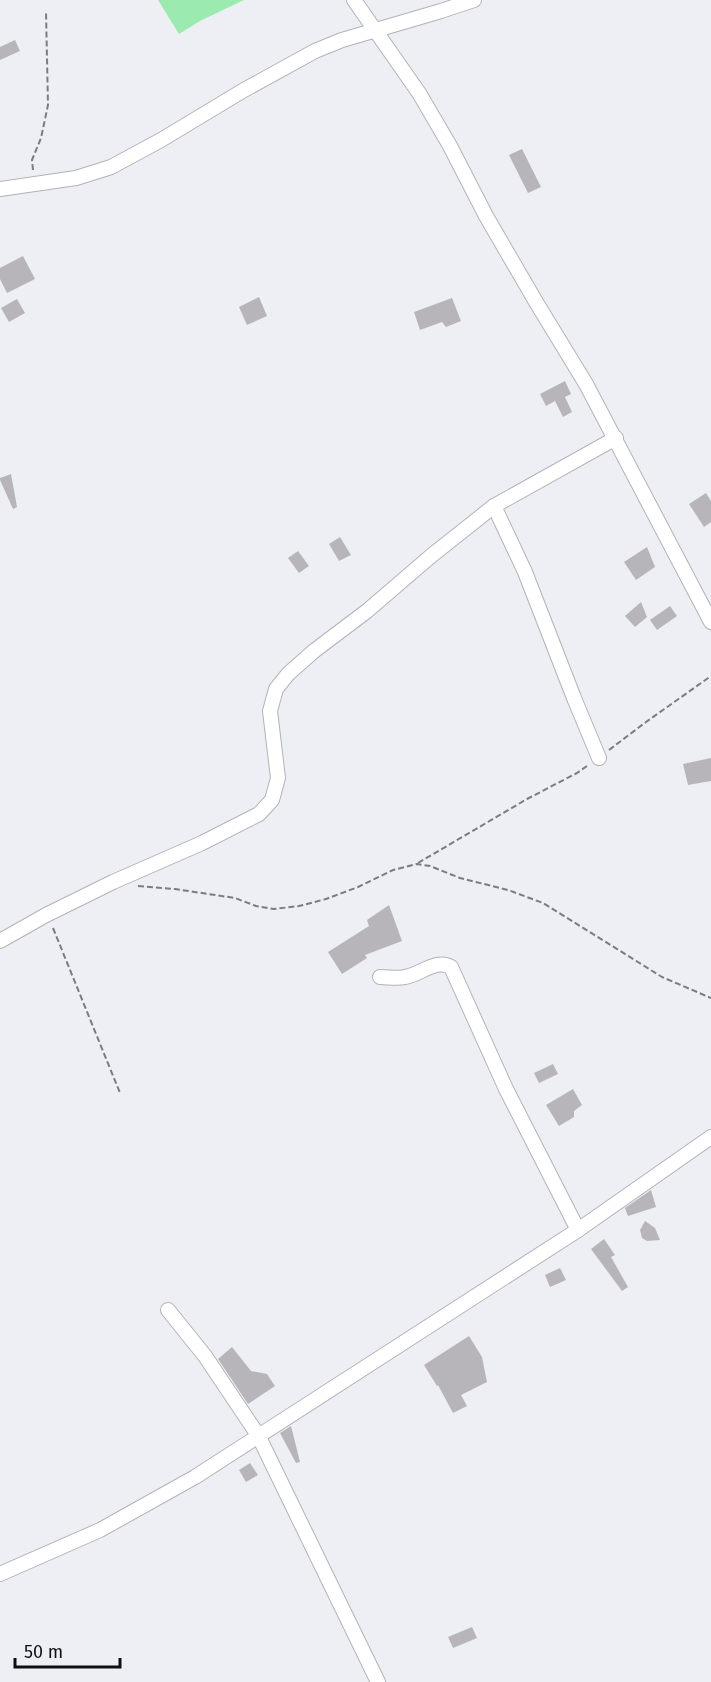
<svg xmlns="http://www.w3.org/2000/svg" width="711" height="1682" font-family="'Fira Sans',sans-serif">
	<rect width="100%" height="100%" fill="#edeff4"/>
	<polygon fill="#9beaaf" points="158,0 244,0 200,21 179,34"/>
	<g fill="#b8b5ba">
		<polygon points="15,40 20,51 0,60 0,47"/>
		<polygon points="522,149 541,187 528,193 509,155"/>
		<polygon points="23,256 35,279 7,293 0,279 0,268"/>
		<polygon points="259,297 267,316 247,325 239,307"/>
		<polygon points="452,298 461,321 446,327 442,322 420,330 414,312"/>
		<polygon points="17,299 25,313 9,322 1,308"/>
		<polygon points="565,381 571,394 565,397 572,412 563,417 555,401 546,406 540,394"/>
		<polygon points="11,474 17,507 13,509 0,480 0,478"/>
		<polygon points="706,493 711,501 711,522 704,527 689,504"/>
		<polygon points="340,537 351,555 339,561 329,544"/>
		<polygon points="647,547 655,567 636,580 624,562"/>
		<polygon points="298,551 309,566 299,573 288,558"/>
		<polygon points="641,602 647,617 635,627 625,616"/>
		<polygon points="670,606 677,616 657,630 650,620"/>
		<polygon points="711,758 711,781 688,785 683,764"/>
		<polygon points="389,905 402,941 365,955 367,958 342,974 328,952 369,926 367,920"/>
		<polygon points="553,1064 558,1074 539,1083 534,1073"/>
		<polygon points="573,1089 582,1105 574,1111 574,1117 559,1126 546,1105"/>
		<polygon points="651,1190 656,1207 628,1216 625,1208"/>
		<polygon points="645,1221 655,1228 660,1240 647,1241 642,1238 640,1230"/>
		<polygon points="604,1239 615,1255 611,1257 628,1287 622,1291 591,1249"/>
		<polygon points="560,1268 566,1280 550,1287 545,1275"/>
		<polygon points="469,1336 482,1357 487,1382 461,1395 467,1406 453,1413 438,1385 437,1386 424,1365"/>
		<polygon points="232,1347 251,1371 267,1374 275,1386 248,1404 218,1359"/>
		<polygon points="291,1426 300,1462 296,1463 280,1433"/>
		<polygon points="250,1463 258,1475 246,1482 239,1470"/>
		<polygon points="472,1627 477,1638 453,1648 448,1637"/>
	</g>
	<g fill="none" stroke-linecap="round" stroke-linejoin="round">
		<defs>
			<g id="minor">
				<polyline points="354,0 419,93 450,146 486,216 536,302 586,384 711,622"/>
				<polyline points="0,189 76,178 111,167 161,140 244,90 315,51 342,40 441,11 474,0"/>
				<polyline points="494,506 525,572 574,698 599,758"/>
				<polyline points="0,941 46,915 113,882 202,843 259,814 272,800 278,778 270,711 276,689 288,674 314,651 367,611 431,556 494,506 616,438"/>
				<path d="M380 977C388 977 397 979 405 977 420 975 436 958 451 967L506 1089 578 1230"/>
				<polyline points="168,1310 205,1356 258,1435 378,1682"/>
				<polyline points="0,1574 100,1530 195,1477 578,1230 711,1137"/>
			</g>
		</defs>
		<use href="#minor" stroke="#b1b3b8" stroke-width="16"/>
		<g stroke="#7b7c80" stroke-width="2" stroke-dasharray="6 3" stroke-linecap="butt">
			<polyline points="33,170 32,160 41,138 48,105 46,12"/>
			<polyline points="609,750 646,722 711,676"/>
			<polyline points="418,863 527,799 577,773 587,766"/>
			<polyline points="138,886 175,889 235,898 256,906 274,909 299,906 326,899 358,887 393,870 417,864 430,866 460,878 508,890 543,903 662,977 711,998"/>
			<polyline points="53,928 120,1093"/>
		</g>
		<use href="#minor" stroke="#fff" stroke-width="14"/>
	</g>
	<path d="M15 1658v9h105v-9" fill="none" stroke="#0f0f11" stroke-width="3"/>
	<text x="24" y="1658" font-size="18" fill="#0f0f11" stroke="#edeff4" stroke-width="4.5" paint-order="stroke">50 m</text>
</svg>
